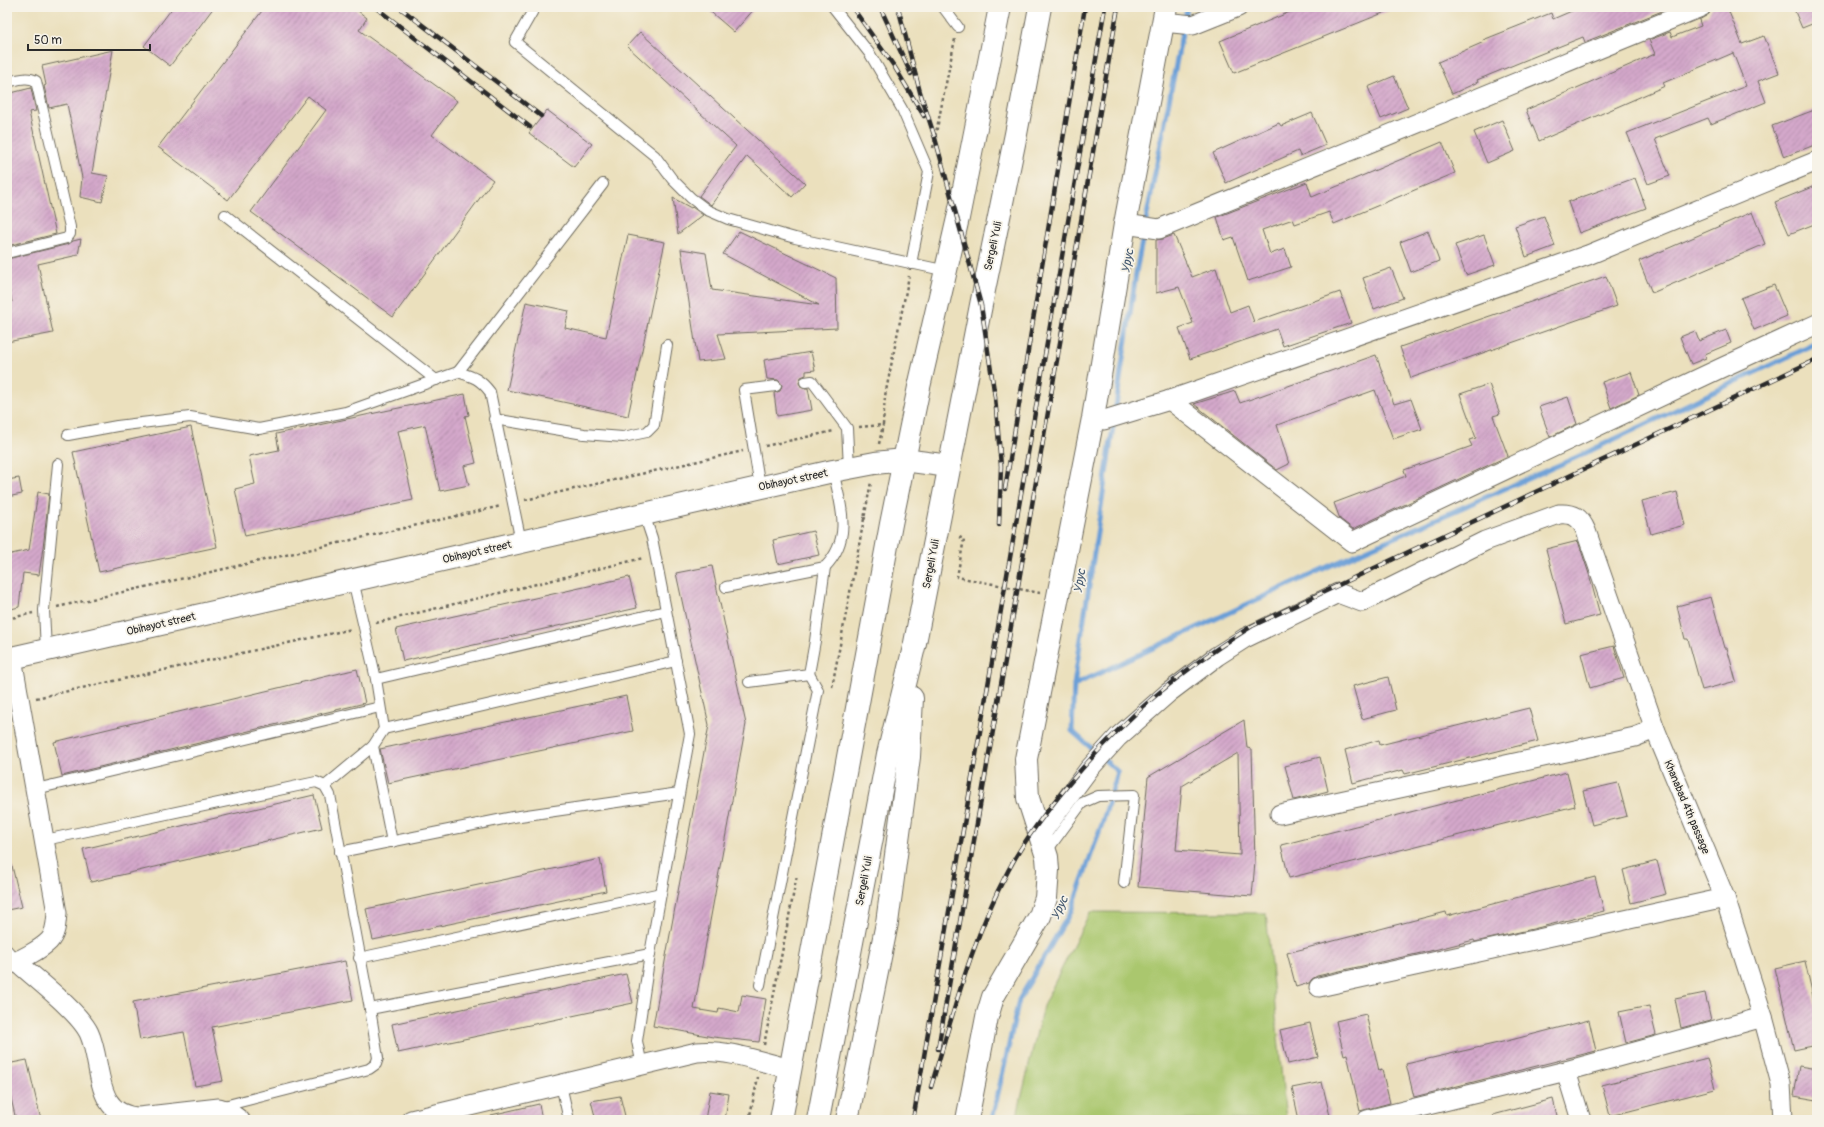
<svg xmlns="http://www.w3.org/2000/svg" width="1824" height="1127" font-family="Pangolin,sans-serif">
	<defs>
		<pattern id="building-hatch" width="6" height="6" patternUnits="userSpaceOnUse"><rect width="6" height="6" fill="#d4a8cb"/><path d="M-1 1l2-2M0 6l6-6M5 7l2-2" fill="none" stroke="#ac89a5"/></pattern>
	</defs>
	<rect width="100%" height="100%" fill="#f7f3e8"/>
	<filter id="ink" filterUnits="userSpaceOnUse"><feTurbulence type="fractalNoise" baseFrequency=".025" numOctaves="2"/><feDisplacementMap in="SourceGraphic" scale="8" xChannelSelector="R" yChannelSelector="G"/><feConvolveMatrix kernelMatrix="1 2 1 2 8 2 1 2 1" color-interpolation-filters="sRGB"/></filter>
	<filter id="wash" filterUnits="userSpaceOnUse"><feTurbulence type="fractalNoise" baseFrequency=".012" numOctaves="4" result="noise"/><feDisplacementMap in="SourceGraphic" scale="16" xChannelSelector="R" yChannelSelector="G"/><feGaussianBlur stdDeviation="0.9" result="paint"/><feColorMatrix in="noise" values="0 0 0 0 0 0 0 0 0 0 0 0 0 0 0 0 0 1.4 0 .05"/><feComposite in="paint" operator="in"/></filter>
	<g filter="url(#wash)">
		<rect width="100%" height="100%" fill="#ebe0bd"/>
		<polygon fill="#aac76e" stroke="#6a794c" points="1090,912 1266,913 1286,1120 1016,1120 1043,1006"/>
		<g fill="none" stroke-linecap="round" stroke-linejoin="round">
			<g stroke="#6a9fd7" stroke-width="5">
				<polyline points="1185,20 1187,7"/>
				<polyline points="1115,412 1137,267 1183,28"/>
				<polyline points="1074,685 1325,568 1577,457 1817,343"/>
				<polyline points="992,1120 1019,1000 1071,911 1102,824 1118,772 1072,731 1074,685 1114,421"/>
			</g>
		</g>
		<g id="blocks">
			<g fill="url(#building-hatch)" fill-rule="evenodd">
				<polygon points="173,7 214,7 170,66 144,46"/>
				<polygon points="265,7 353,7 367,18 359,30 457,101 432,135 493,180 393,317 251,212 326,110 308,96 228,200 158,147"/>
				<polygon points="705,7 756,7 734,32"/>
				<polygon points="1302,7 1398,7 1234,73 1220,41"/>
				<polygon points="1581,7 1672,7 1585,42 1583,37 1538,55 1477,80 1478,82 1452,94 1438,62 1484,42 1483,40 1551,13 1553,19"/>
				<polygon points="1712,7 1727,7 1742,44 1764,36 1779,73 1758,81 1766,102 1711,124 1708,118 1655,139 1670,176 1648,184 1627,133 1746,86 1733,53 1663,83 1665,86 1539,141 1526,110 1655,54 1649,40 1670,32 1672,37 1701,26 1699,20 1709,14"/>
				<polygon points="1793,7 1817,7 1817,22 1802,28"/>
				<polygon points="640,32 805,183 792,197 747,156 711,205 699,196 736,146 627,46"/>
				<polygon points="113,50 92,173 108,176 102,202 80,197 82,178 67,104 49,108 44,86 46,85 42,66"/>
				<polygon points="1394,76 1408,108 1381,119 1368,87"/>
				<polygon points="31,88 36,111 29,112 56,234 7,246 7,94"/>
				<polygon points="1817,109 1817,144 1784,157 1772,126"/>
				<polygon points="547,110 592,144 574,167 529,133"/>
				<polygon points="1312,113 1326,145 1300,156 1298,151 1226,183 1213,153 1279,123 1281,126"/>
				<polygon points="1502,120 1515,151 1487,163 1474,132"/>
				<polygon points="1442,142 1455,173 1334,224 1329,212 1295,224 1293,219 1262,230 1270,254 1285,249 1291,267 1248,281 1233,237 1224,240 1217,217 1307,182 1312,197"/>
				<polygon points="1635,178 1646,208 1579,233 1568,202"/>
				<polygon points="1817,185 1817,223 1789,234 1775,202"/>
				<polygon points="673,198 691,208 692,207 703,215 678,234"/>
				<polygon points="1752,212 1765,244 1652,293 1639,261"/>
				<polygon points="1544,216 1555,246 1526,257 1515,226"/>
				<polygon points="739,231 836,278 837,328 718,334 726,359 698,362 681,249 706,253 712,290 819,305 723,254"/>
				<polygon points="1428,231 1439,261 1411,272 1400,242"/>
				<polygon points="628,235 665,242 628,416 507,390 526,302 569,311 565,328 606,337"/>
				<polygon points="1174,235 1192,277 1216,268 1230,312 1248,305 1254,322 1340,292 1351,323 1283,346 1277,329 1190,359 1179,328 1193,323 1179,287 1156,293 1156,240 1163,239"/>
				<polygon points="1484,235 1495,265 1466,275 1455,245"/>
				<polygon points="81,239 78,255 38,264 53,333 7,342 7,303 12,302 7,280 7,259 69,244 73,241"/>
				<polygon points="1391,268 1403,298 1374,309 1363,278"/>
				<polygon points="1606,276 1617,306 1411,378 1400,347"/>
				<polygon points="1774,285 1787,316 1754,330 1741,298"/>
				<polygon points="1726,330 1731,343 1705,354 1706,358 1691,364 1680,337 1695,331 1699,341"/>
				<polygon points="811,352 815,370 806,371 806,375 801,377 799,383 802,388 808,388 812,410 777,416 774,393 780,391 782,385 778,380 767,379 764,360"/>
				<polygon points="1376,355 1394,404 1411,399 1422,429 1393,439 1375,390 1277,425 1289,464 1277,470 1194,404 1235,391 1240,403"/>
				<polygon points="1631,372 1639,395 1611,408 1602,382"/>
				<polygon points="1489,384 1500,414 1493,416 1508,456 1353,529 1340,519 1334,503 1406,476 1404,470 1472,446 1469,440 1476,438 1460,394"/>
				<polygon points="465,394 469,415 465,416 476,463 464,466 469,485 440,491 425,425 398,431 413,500 245,536 235,489 255,484 249,456 279,450 276,434"/>
				<polygon points="1568,397 1577,424 1550,437 1539,407"/>
				<polygon points="191,427 217,547 99,572 73,452"/>
				<polygon points="19,478 22,494 7,497 7,480"/>
				<polygon points="38,492 49,494 44,540 39,575 23,573 19,607 7,610 7,555 29,550"/>
				<polygon points="1677,492 1685,525 1651,534 1642,501"/>
				<polygon points="813,531 819,555 778,564 773,540"/>
				<polygon points="1578,541 1589,574 1600,615 1566,624 1546,549"/>
				<polygon points="712,566 746,724 694,1009 718,1013 719,1008 739,1012 742,995 766,999 759,1042 713,1037 653,1026 709,725 676,573"/>
				<polygon points="629,577 637,608 403,661 396,629"/>
				<polygon points="1711,597 1725,648 1727,648 1736,681 1702,690 1688,639 1685,639 1677,606"/>
				<polygon points="1614,646 1624,678 1590,688 1581,654"/>
				<polygon points="357,669 365,703 62,776 54,742"/>
				<polygon points="1388,677 1396,710 1362,719 1353,686"/>
				<polygon points="626,696 633,731 388,783 380,749"/>
				<polygon points="1529,708 1538,741 1405,774 1403,770 1353,783 1345,750 1379,740 1380,745"/>
				<path d="M1244 720 1247 748 1252 749 1255 862 1252 896 1138 887 1148 777ZM1238 753 1240 855 1176 850 1182 786Z"/>
				<polygon points="1320,757 1328,791 1294,800 1285,766"/>
				<polygon points="1567,772 1575,806 1289,878 1281,845"/>
				<polygon points="1618,783 1627,816 1592,825 1583,791"/>
				<polygon points="314,795 322,828 91,882 83,849"/>
				<polygon points="600,859 606,891 373,940 366,909"/>
				<polygon points="1657,861 1666,894 1631,903 1623,870"/>
				<polygon points="7,866 12,866 22,907 7,910"/>
				<polygon points="1595,877 1604,911 1533,929 1475,942 1474,940 1430,951 1317,976 1312,979 1309,983 1296,987 1287,953 1446,912 1447,916"/>
				<polygon points="345,961 353,1000 212,1027 223,1081 195,1086 184,1032 140,1040 133,1002"/>
				<polygon points="1805,961 1817,1014 1817,1045 1794,1050 1775,968"/>
				<polygon points="626,974 633,1003 398,1053 392,1024"/>
				<polygon points="1705,993 1711,1020 1681,1028 1675,999"/>
				<polygon points="1649,1006 1656,1035 1626,1043 1619,1012"/>
				<polygon points="1366,1014 1379,1071 1382,1070 1390,1103 1360,1111 1347,1054 1344,1055 1336,1021"/>
				<polygon points="1589,1020 1596,1051 1414,1097 1406,1064 1507,1041"/>
				<polygon points="1310,1023 1318,1057 1288,1064 1280,1030"/>
				<polygon points="1707,1058 1715,1089 1610,1116 1602,1085"/>
				<polygon points="27,1060 41,1120 16,1120 7,1081 7,1064"/>
				<polygon points="1799,1066 1817,1069 1817,1100 1794,1096"/>
				<polygon points="1322,1082 1330,1116 1310,1120 1299,1120 1292,1088"/>
				<polygon points="710,1091 729,1094 725,1120 705,1120"/>
				<polygon points="620,1096 626,1120 596,1120 591,1101"/>
				<polygon points="1553,1099 1558,1120 1494,1120 1493,1115"/>
				<polygon points="539,1104 542,1120 491,1120 491,1115"/>
			</g>
		</g>
	</g>
	<g filter="url(#ink)">
		<use href="#blocks" fill-opacity="0" stroke="#6e6a5e" stroke-width="1"/>
		<g fill="none" stroke-linecap="round" stroke-linejoin="round">
			<defs>
				<g id="service">
					<polyline points="535,7 515,42 655,156 672,179 691,198 707,210 728,219 795,238 947,271"/>
					<polyline points="833,7 870,54 902,109 929,172 911,264"/>
					<polyline points="943,7 958,27"/>
					<path d="M7 82C17 80 27 76 36 81L70 227V234L67 238 7 253"/>
					<polyline points="225,215 436,380"/>
					<polyline points="458,372 603,184"/>
					<polyline points="805,382 812,381 847,428 849,468"/>
					<polyline points="494,419 584,434 623,437 647,432 654,425 667,345"/>
					<path d="M68 435 117 426 190 417 259 429 346 412 458 372C474 377 480 379 490 392L521 542"/>
					<polyline points="760,487 744,390 776,386"/>
					<polyline points="353,580 376,679 384,729 373,746 392,842"/>
					<path d="M726 587 825 567C853 538 841 506 833 471"/>
					<polyline points="46,650 44,610 58,464"/>
					<polyline points="376,679 666,611"/>
					<polyline points="749,682 809,674 815,641 825,567"/>
					<polyline points="384,729 676,661"/>
					<polyline points="325,786 373,746"/>
					<polyline points="36,789 380,707"/>
					<polyline points="45,840 316,782 325,786 330,795 370,1009 650,954"/>
					<polyline points="340,852 513,817 679,793"/>
					<polyline points="1046,852 1082,803 1098,796 1134,795 1124,883"/>
					<polyline points="7,950 17,962"/>
					<polyline points="359,958 661,893"/>
					<polyline points="760,985 818,690 809,674"/>
					<polyline points="642,1066 637,1041 650,954 690,734 652,538 644,514"/>
					<polyline points="561,1085 569,1120"/>
					<polyline points="220,1107 369,1069 376,1064 378,1058 370,1009"/>
				</g>
				<g id="minor">
					<polyline points="1163,22 1193,25 1238,7"/>
					<polyline points="1125,224 1159,229 1701,7"/>
					<polyline points="1170,400 1352,542 1721,368 1817,324"/>
					<polyline points="1093,418 1104,420 1170,400 1588,255 1817,161"/>
					<polyline points="1280,814 1635,737 1655,729"/>
					<path d="M1040 835 1089 769 1118 737 1168 693 1217 656 1245 638 1338 593 1362 602 1485 541 1559 514C1574 513 1580 517 1586 531L1655 729 1725 898 1763 1017 1781 1084 1783 1120"/>
					<path d="M17 962C36 979 79 1012 89 1033 103 1063 93 1116 139 1117L219 1108 228 1111 240 1120"/>
					<path d="M7 965C19 961 40 950 49 941 56 934 56 923 57 913L12 658"/>
					<polyline points="1319,987 1725,898"/>
					<polyline points="1566,1071 1581,1120"/>
					<path d="M411 1120 697 1052C728 1049 761 1062 790 1069"/>
					<polyline points="1367,1120 1566,1071 1763,1017"/>
				</g>
				<g id="tertiary">
					<polyline points="7,659 833,471 875,463 904,460 949,466"/>
					<polyline points="967,1120 987,1017 993,997 1040,916 1046,898 1048,870 1047,857 1028,798 1026,759 1093,418 1125,224 1166,7"/>
				</g>
				<g id="primary">
					<polyline points="781,1120 891,524 919,387 958,218 1000,7"/>
					<polyline points="818,1120 888,754 915,643 981,305 1016,134 1040,7"/>
					<polyline points="847,1120 887,923 909,757 912,698"/>
				</g>
			</defs>
			<use href="#service" stroke="#6e6a5e" stroke-width="12"/>
			<use href="#minor" stroke="#6e6a5e" stroke-width="21"/>
			<use href="#tertiary" stroke="#6e6a5e" stroke-width="24"/>
			<use href="#primary" stroke="#6e6a5e" stroke-width="24"/>
			<g stroke="#6e6a5e" stroke-width="2.5" stroke-dasharray="3 3" stroke-linecap="butt">
				<polyline points="933,148 955,39"/>
				<polyline points="859,427 883,425 885,396 909,276"/>
				<polyline points="879,444 883,425"/>
				<polyline points="765,446 834,431"/>
				<polyline points="525,500 743,451"/>
				<polyline points="863,518 868,519"/>
				<polyline points="959,537 964,539 957,577 1040,593"/>
				<polyline points="57,607 501,506"/>
				<polyline points="7,619 33,613"/>
				<polyline points="376,623 643,558"/>
				<polyline points="832,687 871,482"/>
				<polyline points="36,698 352,629"/>
				<polyline points="764,1045 797,875"/>
				<polyline points="749,1120 758,1077"/>
			</g>
			<use href="#service" stroke="#fff" stroke-width="10"/>
			<use href="#minor" stroke="#fff" stroke-width="19"/>
			<use href="#tertiary" stroke="#fff" stroke-width="22"/>
			<use href="#primary" stroke="#fff" stroke-width="22"/>
			<defs>
				<g id="rail">
					<polyline points="375,7 530,127"/>
					<polyline points="399,7 541,116"/>
					<polyline points="852,7 894,66 924,116"/>
					<polyline points="880,7 911,74"/>
					<polyline points="898,7 920,92 935,138 981,305 995,397 1001,466 999,525"/>
					<polyline points="1005,489 1085,7"/>
					<polyline points="938,1049 1118,7"/>
					<path d="M931 1087C953 1014 972 938 1008 871 1024 840 1046 812 1068 785 1123 719 1179 671 1252 626L1817 359"/>
					<polyline points="913,1120 1105,7"/>
				</g>
			</defs>
			<use href="#rail" stroke="#2b2b2b" stroke-width="4.5"/>
			<use href="#rail" stroke="#f7f3e8" stroke-width="3" stroke-dasharray="9" stroke-linecap="butt"/>
		</g>
	</g>
	<g text-anchor="middle" dominant-baseline="central" stroke-width="3.5" stroke-linejoin="round" paint-order="stroke">
		<g font-size="11" fill="#2b2b2b" stroke="#f7f3e8">
			<text transform="translate(993 246) rotate(-78)">Sergeli Yuli</text>
			<text transform="translate(793 480) rotate(-12)">Obihayot street</text>
			<text transform="translate(477 552) rotate(-13)">Obihayot street</text>
			<text transform="translate(931 564) rotate(-79)">Sergeli Yuli</text>
			<text transform="translate(161 624) rotate(-13)">Obihayot street</text>
			<text transform="translate(1687 807) rotate(67)">Khanabad 4th passage</text>
			<text transform="translate(864 881) rotate(-79)">Sergeli Yuli</text>
		</g>
		<g font-size="12" font-style="italic" fill="#445970" stroke="#f7f3e8">
			<text transform="translate(1128 261) rotate(-80)">Урус</text>
			<text transform="translate(1080 581) rotate(-81)">Урус</text>
			<text transform="translate(1060 908) rotate(-65)">Урус</text>
		</g>
	</g>
	<rect width="1824" height="1127" fill="none" stroke="#f7f3e8" stroke-width="24"/>
	<path d="M28 44v6h122v-6" fill="none" stroke="#2b2b2b" stroke-width="2"/>
	<text x="34" y="44" font-size="12" fill="#2b2b2b" stroke="#f7f3e8" stroke-width="3" paint-order="stroke">50 m</text>
</svg>
